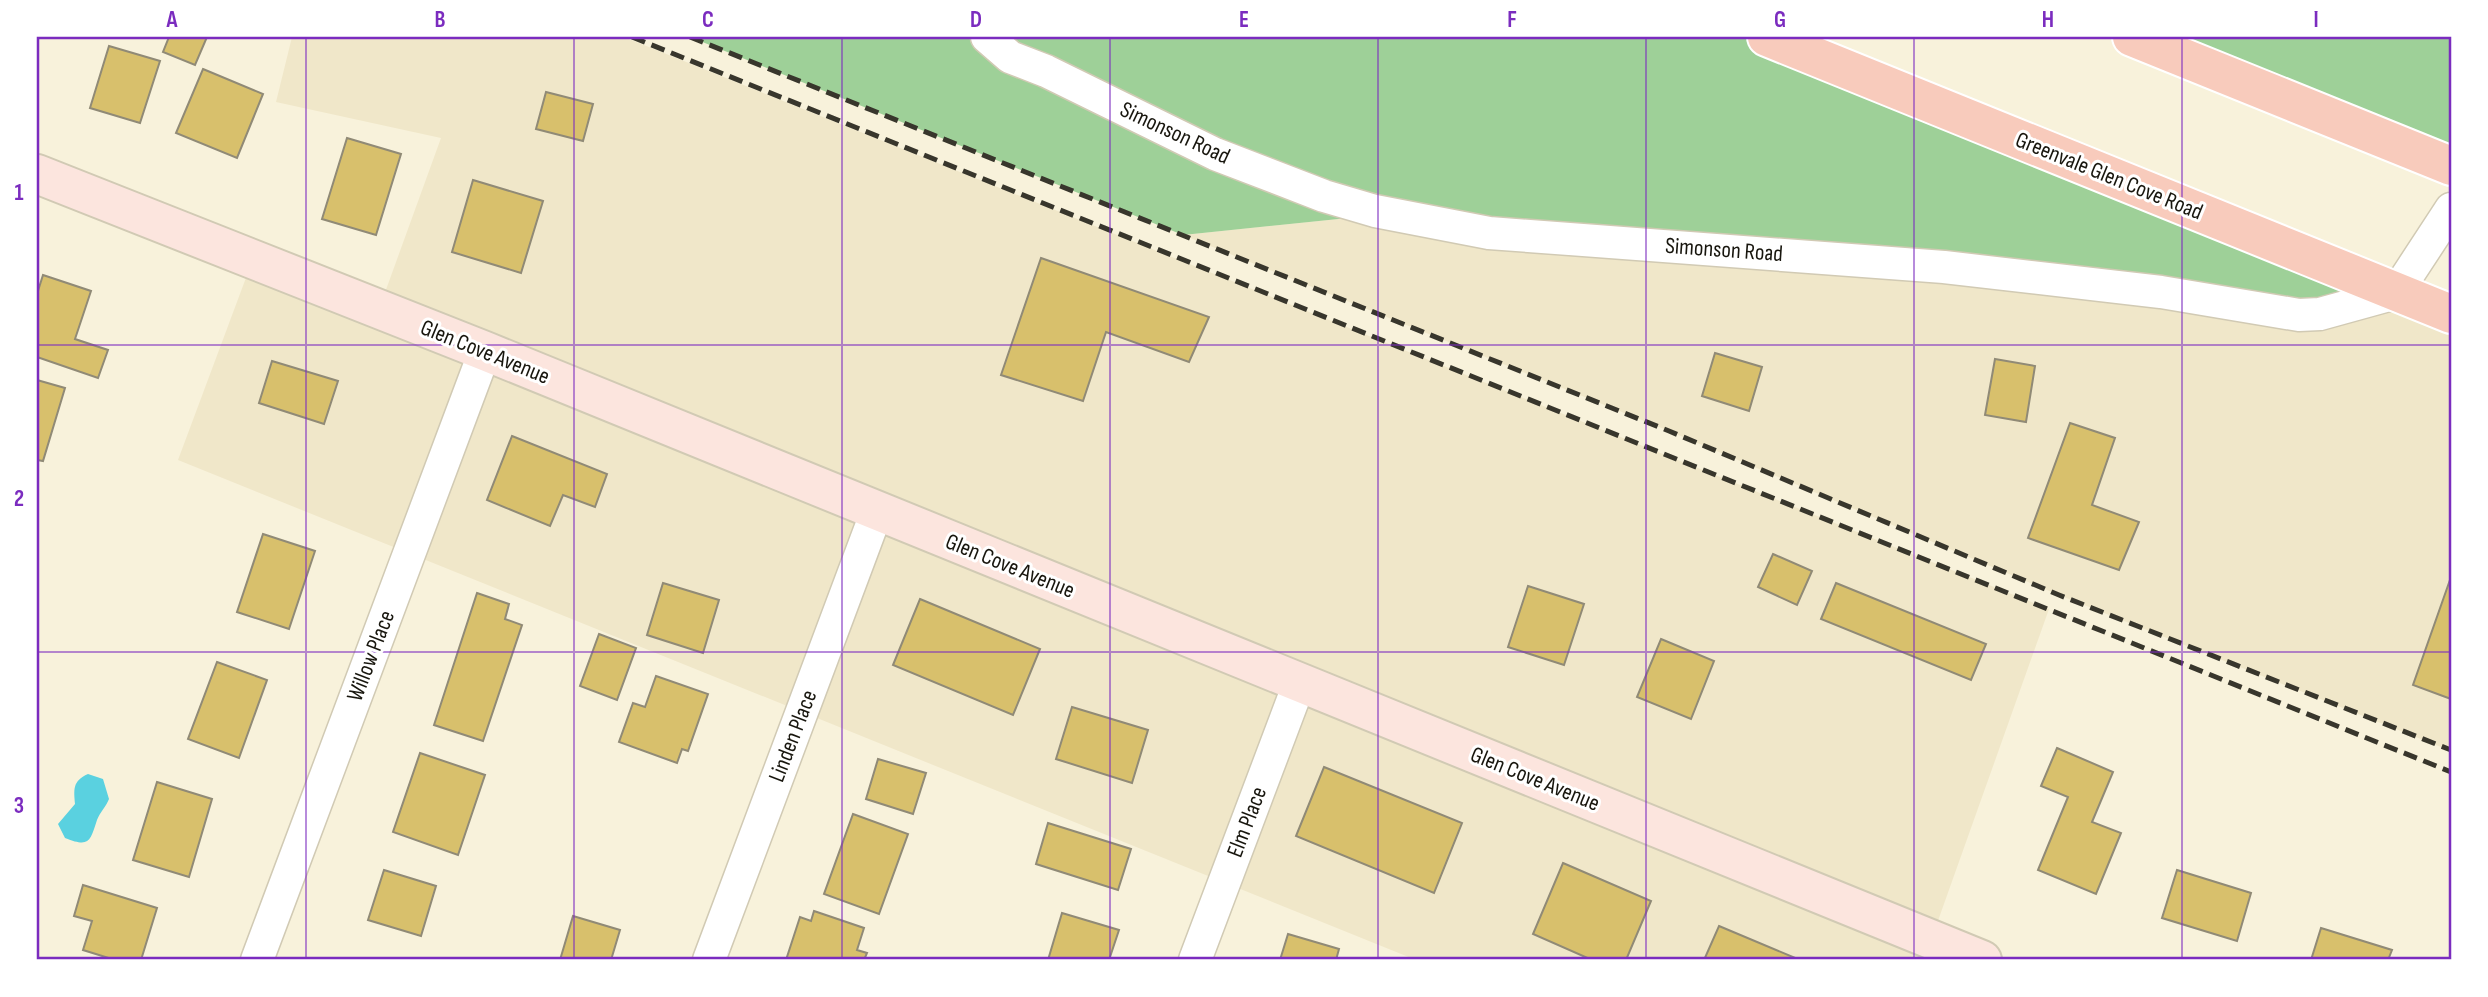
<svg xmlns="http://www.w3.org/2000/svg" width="2488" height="997" font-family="'Sofia Sans Condensed',sans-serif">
	<rect width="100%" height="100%" fill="#f8f2db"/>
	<g fill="#f0e7c9">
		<polygon points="292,37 624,37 2049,609 1924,960 1416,960 178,460 253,259 379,309 441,138 276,102"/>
		<polygon points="1387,214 2389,292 2451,316 2451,751 2059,595 1669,431 1183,235"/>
	</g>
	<g fill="#9ed098">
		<polygon points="690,37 1767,37 2389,292 2320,314 1387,214 1183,235"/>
		<polygon points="2132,37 2451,37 2451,166"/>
	</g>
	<path fill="#5ad1e0" d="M88 774 103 779 109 799C106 807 100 812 97 820 90 841 90 848 65 838L58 824 75 804C74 790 72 781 88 774Z"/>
	<g fill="#d8c06c" stroke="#908a76" stroke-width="2">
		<polygon points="169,37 207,37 195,65 163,52"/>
		<polygon points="109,46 160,61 140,123 90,108"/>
		<polygon points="203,69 263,94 237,158 176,133"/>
		<polygon points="546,92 593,104 583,141 536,129"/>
		<polygon points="347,138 401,154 376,235 322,219"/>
		<polygon points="473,180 543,201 521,273 452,252"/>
		<polygon points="1041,258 1209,317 1189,362 1106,332 1083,401 1001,375"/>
		<polygon points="43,275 91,291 75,339 108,350 98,378 37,357 37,294"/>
		<polygon points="1715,353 1762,367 1749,411 1702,396"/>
		<polygon points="1995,359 2035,366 2026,422 1985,415"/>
		<polygon points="272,361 338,381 324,424 259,403"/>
		<polygon points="37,380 65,388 43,461 37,460"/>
		<polygon points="2070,423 2115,438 2092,505 2139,522 2119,570 2028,538"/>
		<polygon points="512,436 607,474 595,507 563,495 550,526 487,500"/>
		<polygon points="263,534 315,551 289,629 237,612"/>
		<polygon points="1773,554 1812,571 1797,605 1758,587"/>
		<polygon points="2451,577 2451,699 2413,685"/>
		<polygon points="663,583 719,600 703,653 647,635"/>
		<polygon points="1836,583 1986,644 1971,680 1821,619"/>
		<polygon points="1528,586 1584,604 1564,665 1508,647"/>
		<polygon points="477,593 509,604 505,619 522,625 483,741 434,725"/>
		<polygon points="920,599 1040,649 1013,715 893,665"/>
		<polygon points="599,634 636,648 617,700 580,686"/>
		<polygon points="1661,639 1714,661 1691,719 1637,697"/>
		<polygon points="217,662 267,680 239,758 188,739"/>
		<polygon points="656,676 708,694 688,751 682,749 677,763 619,742 633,703 645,707"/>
		<polygon points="1072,707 1148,730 1132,783 1056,759"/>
		<polygon points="2057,748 2113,772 2092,822 2121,833 2096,894 2038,870 2068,797 2041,786"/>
		<polygon points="420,753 485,775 458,855 393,832"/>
		<polygon points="878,759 926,773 913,814 866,799"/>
		<polygon points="1324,767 1462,823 1434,893 1296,836"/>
		<polygon points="157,782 212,799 189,877 133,860"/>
		<polygon points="853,814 908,834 879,914 824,894"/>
		<polygon points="1048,823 1131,849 1118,890 1036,864"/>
		<polygon points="1563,863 1651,901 1626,960 1592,960 1533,934"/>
		<polygon points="384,870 436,886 421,936 368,920"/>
		<polygon points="2177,870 2251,893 2237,941 2162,918"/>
		<polygon points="83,885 157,908 141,960 115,960 83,950 92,921 74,916"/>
		<polygon points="814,911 864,928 857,950 867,953 864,960 786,960 800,917 811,921"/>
		<polygon points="1062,913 1119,930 1109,960 1048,960"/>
		<polygon points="573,916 620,930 611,960 560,960"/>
		<polygon points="1719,926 1800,960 1704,960"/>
		<polygon points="2321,928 2392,950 2388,960 2311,960"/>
		<polygon points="1288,934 1339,949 1336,960 1280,960"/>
	</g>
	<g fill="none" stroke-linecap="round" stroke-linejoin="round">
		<defs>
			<g id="minor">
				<polyline points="987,37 1010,57 1046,71 1215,154 1324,196 1375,211 1489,233 1944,267 2161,292 2299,315 2320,314 2396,293 2451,209"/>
				<polyline points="257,960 485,351"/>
				<polyline points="709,960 877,511"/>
				<polyline points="1195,960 1299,684"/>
			</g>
			<polyline id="secondary" points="37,174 485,351 1982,960"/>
			<g id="primary">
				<polyline points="1767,37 2451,314"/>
				<polyline points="2132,37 2451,166"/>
			</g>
		</defs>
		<use href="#minor" stroke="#d1cab4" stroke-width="35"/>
		<use href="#secondary" stroke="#d1cab4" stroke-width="42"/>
		<use href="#primary" stroke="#fff" stroke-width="42"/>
		<use href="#minor" stroke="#fff" stroke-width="32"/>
		<use href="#secondary" stroke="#fce5de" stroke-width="38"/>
		<use href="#primary" stroke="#f8cbbc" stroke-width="38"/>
		<g stroke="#38362c" stroke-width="5" stroke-dasharray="14 7" stroke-linecap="butt">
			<polyline points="632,37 2451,772"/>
			<polyline points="690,37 1669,431 2059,595 2451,750"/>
		</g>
	</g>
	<path fill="none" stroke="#7b2cbf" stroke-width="2" stroke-opacity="0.55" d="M306 37V960M574 37V960M842 37V960M1110 37V960M1378 37V960M1646 37V960M1914 37V960M2182 37V960M37 345H2451M37 652H2451"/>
	<g text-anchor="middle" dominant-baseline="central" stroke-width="6" stroke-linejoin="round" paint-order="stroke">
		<g font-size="23" fill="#18160e" stroke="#fff">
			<text transform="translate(1175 133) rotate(25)">Simonson Road</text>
			<text transform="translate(2109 176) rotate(22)">Greenvale Glen Cove Road</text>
			<text transform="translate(1724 250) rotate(4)">Simonson Road</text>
			<text transform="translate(485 352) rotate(22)">Glen Cove Avenue</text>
			<text transform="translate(1010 566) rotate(22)">Glen Cove Avenue</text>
			<text transform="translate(371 656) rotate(-69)">Willow Place</text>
			<text transform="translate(793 736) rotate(-69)">Linden Place</text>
			<text transform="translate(1535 779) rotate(22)">Glen Cove Avenue</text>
			<text transform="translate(1247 822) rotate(-69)">Elm Place</text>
		</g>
	</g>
	<rect width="2488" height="997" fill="none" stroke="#ffffff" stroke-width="77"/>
	<rect x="38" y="38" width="2412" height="920" fill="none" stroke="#7b2cbf" stroke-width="2.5"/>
	<g font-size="23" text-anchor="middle" font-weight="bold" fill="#7b2cbf">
		<text x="172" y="27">A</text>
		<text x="440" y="27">B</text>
		<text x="708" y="27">C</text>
		<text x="976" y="27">D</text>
		<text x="1244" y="27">E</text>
		<text x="1512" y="27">F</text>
		<text x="1780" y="27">G</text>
		<text x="2048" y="27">H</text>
		<text x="2316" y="27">I</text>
		<text x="19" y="200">1</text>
		<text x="19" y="506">2</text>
		<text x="19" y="813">3</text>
	</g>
</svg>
